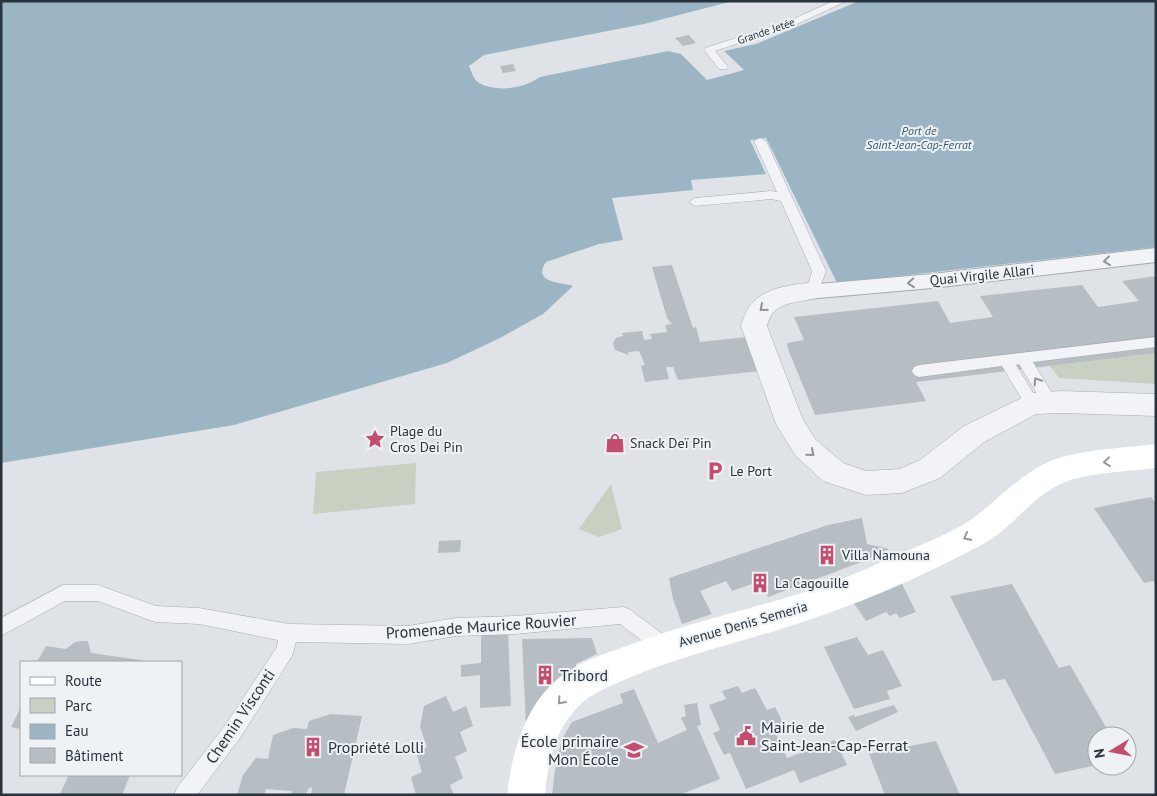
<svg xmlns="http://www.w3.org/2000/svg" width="1157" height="796" font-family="'PT Sans',sans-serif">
	<rect width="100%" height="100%" fill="#dfe3e7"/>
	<g fill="#c7d0c1">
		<polygon points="1156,353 1156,384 1059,378 1050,366"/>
		<polygon points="416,463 415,504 313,514 316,472"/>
		<polygon points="611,484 622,529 599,537 579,529"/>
	</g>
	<path fill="#9cb5c4" d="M1 1H733L644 24 484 55 469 66C472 72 473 79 479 83 497 93 525 88 540 77L668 51 681 54 707 80 744 70 724 51 756 44 859 1H1156V247L837 283 766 138 750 140 766 174 691 180 693 190 612 198 623 240 599 244 546 262C532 283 560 282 573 286L543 314 500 338 447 363 234 425 1 463Z"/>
	<g fill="#b6bdc3">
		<polygon points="689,35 696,43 683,46 675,38"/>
		<polygon points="513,64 516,71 503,73 500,66"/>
		<polygon points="672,265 693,328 696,327 700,342 747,337 760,371 678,380 673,367 666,367 669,379 645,382 641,366 645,365 639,351 628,352 629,355 615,350 613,343 616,338 623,336 622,333 642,331 644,340 652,339 650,334 667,332 665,325 672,324 667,318 652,267"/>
		<polygon points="1156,276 1156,353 916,382 926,401 815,415 788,349 787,343 804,340 794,317 938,301 950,323 993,317 980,296 1082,285 1098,307 1139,301 1122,281"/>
		<polygon points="1151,497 1156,504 1156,584 1154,581 1144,583 1094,508"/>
		<polygon points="862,518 867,544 889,549 864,561 768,597 760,584 753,587 752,584 732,591 726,581 700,591 712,614 682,624 673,599 669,578 828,525"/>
		<polygon points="461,540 460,552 438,553 439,541"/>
		<polygon points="901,582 916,612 900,618 896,613 890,616 886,612 866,621 853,602"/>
		<polygon points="1012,584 1059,668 1070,665 1111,736 1097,736 1097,765 1055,774 1005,679 993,681 950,596"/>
		<polygon points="508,632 511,706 480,708 480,675 461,677 461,665 481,663 481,634"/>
		<polygon points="857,637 868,655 883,650 902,686 887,691 890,699 854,709 824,647"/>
		<polygon points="592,638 597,654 576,664 576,667 526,727 522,639"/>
		<polygon points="83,641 88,641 91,653 141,660 140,662 37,662 46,646 66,649 75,642"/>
		<polygon points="738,686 742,693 755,688 767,710 775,707 783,723 772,726 787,758 835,740 847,765 800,783 794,770 746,789 730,753 724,755 713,733 720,730 709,705 726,699 722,691"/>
		<polygon points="634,689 658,743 687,730 681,718 686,716 684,705 697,703 701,725 697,726 720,779 679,795 552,795 555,770 562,739 572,722 623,703 620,694"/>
		<polygon points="446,696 453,712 466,706 473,726 460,732 467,751 455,757 463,778 450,785 454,795 416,795 411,777 422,772 416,752 427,747 420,727 424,706"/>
		<polygon points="894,705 898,712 856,731 848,717 854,715 855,717"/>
		<polygon points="21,707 21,729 11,727"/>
		<polygon points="331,714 362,716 344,795 311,795 312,787 309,788 305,795 291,795 292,791 266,789 264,795 237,795 243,775 256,758 268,759 273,735 293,728 307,729 309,721"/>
		<polygon points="936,741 960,795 885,795 869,754"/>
		<polygon points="69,775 130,775 122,795 60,794"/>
	</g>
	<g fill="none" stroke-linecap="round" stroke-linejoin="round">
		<defs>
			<g id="service">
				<polygon points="833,1 847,1 795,25 715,51 728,67 727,69 719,69 704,50 705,48 789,21"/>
				<path d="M760 138 766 141 826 271C822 282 817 300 802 295L800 292 809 282 812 271 781 201 771 199 695 206 689 202 695 198 771 191 777 192 754 141Z"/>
				<polygon points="1156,337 1156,347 1033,362 1058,403 1055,407 1050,409 1045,407 1019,364 1016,365 1040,404 1037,408 1032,410 1027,408 1002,366 919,377 914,375 912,371 914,367 919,365"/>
				<polygon points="63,585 98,585 156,606 199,608 289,624 408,626 456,618 515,616 623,607 629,609 672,641 674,647 672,653 665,656 658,653 620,624 515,634 456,636 408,644 296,642 292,656 240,738 197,795 174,795 177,788 226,724 277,647 278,640 199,624 155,622 98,601 65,601 1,636 1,618"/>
			</g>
			<polygon id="pedestrian" points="1156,248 1156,262 932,288 807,299 800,297 797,292 800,287 807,285 932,274"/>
			<path id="minor" d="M807 283 816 286 819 292 816 298C795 304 773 300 767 326L803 420 815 439 843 463 866 471 900 469 920 460 964 426 1032 393 1061 391 1156 394V416L1061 413 1036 414 984 442 940 478 902 493 866 495 823 481 795 455 776 424 741 326C750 291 776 287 807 283Z"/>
		</defs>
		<use href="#service" stroke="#a5abb1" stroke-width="1"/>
		<use href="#pedestrian" stroke="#a5abb1" stroke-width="2"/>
		<use href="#minor" stroke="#a5abb1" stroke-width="1"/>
		<use href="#service" fill="#f1f3f6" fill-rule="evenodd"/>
		<use href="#pedestrian" fill="#f1f3f6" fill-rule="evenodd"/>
		<use href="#minor" fill="#f1f3f6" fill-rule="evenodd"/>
		<path fill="#fff" fill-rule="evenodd" d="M1156 444V468C1131 471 1084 473 1063 483 1032 496 1013 527 985 543 922 577 855 606 787 627 737 643 685 655 636 675 619 682 603 688 588 698 557 722 548 757 545 795H507C512 751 526 701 564 674 582 661 604 654 624 647 693 620 765 607 834 582 855 574 875 565 895 556 919 546 944 536 966 523 993 505 1015 479 1044 464 1070 450 1125 448 1156 444Z"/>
	</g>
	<defs><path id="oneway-chevron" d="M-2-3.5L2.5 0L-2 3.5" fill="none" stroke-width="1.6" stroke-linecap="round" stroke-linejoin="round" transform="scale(1.25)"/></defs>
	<g stroke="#8d939a">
		<use href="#oneway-chevron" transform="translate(1107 261) rotate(173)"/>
		<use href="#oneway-chevron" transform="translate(911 283) rotate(175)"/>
		<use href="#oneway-chevron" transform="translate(763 308) rotate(139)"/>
		<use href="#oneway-chevron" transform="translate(1037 381) rotate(-122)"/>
		<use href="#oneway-chevron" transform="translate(811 453) rotate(41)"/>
	</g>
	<g stroke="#94999e">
		<use href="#oneway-chevron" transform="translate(1107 462) rotate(174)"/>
		<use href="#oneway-chevron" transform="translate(967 537) rotate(152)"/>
		<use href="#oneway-chevron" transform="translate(561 701) rotate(132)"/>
	</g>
	<defs>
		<symbol id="sight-bare" viewBox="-9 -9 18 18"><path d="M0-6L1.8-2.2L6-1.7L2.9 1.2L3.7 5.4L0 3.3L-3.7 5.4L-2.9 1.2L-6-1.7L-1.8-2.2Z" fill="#c34d6e" stroke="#eef2f5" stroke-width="2.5" paint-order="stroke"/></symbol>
		<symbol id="shop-bare" viewBox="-9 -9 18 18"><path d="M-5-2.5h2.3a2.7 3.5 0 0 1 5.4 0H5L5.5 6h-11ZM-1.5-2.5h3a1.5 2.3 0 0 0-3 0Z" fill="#c34d6e" stroke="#eef2f5" stroke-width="2.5" paint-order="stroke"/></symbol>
		<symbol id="parking-bare" viewBox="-9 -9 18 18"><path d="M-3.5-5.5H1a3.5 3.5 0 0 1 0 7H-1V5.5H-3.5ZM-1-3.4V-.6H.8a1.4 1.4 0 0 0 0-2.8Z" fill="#c34d6e" stroke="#eef2f5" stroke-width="2.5" paint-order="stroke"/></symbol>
		<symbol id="building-bare" viewBox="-9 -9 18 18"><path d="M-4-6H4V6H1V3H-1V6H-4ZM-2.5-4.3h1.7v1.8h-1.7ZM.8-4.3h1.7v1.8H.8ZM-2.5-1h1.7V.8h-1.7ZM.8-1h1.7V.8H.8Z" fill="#c34d6e" stroke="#eef2f5" stroke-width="2.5" paint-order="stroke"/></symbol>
		<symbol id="civic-bare" viewBox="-9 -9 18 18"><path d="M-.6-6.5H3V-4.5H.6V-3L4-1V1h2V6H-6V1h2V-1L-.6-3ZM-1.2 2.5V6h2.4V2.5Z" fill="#c34d6e" stroke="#eef2f5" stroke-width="2.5" paint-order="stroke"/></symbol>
		<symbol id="school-bare" viewBox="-9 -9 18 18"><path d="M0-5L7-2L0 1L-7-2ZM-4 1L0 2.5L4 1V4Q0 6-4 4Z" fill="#c34d6e" stroke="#eef2f5" stroke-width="2.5" paint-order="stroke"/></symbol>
	</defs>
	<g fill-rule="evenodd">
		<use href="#sight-bare" x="361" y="425" width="28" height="28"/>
		<use href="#shop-bare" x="601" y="429" width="28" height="28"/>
		<use href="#parking-bare" x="701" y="457" width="28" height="28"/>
		<use href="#building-bare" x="813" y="541" width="28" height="28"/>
		<use href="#building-bare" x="746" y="569" width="28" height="28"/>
		<use href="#building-bare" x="531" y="661" width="28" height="28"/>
		<use href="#civic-bare" x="732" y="722" width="28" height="28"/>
		<use href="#building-bare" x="299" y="733" width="28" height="28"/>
		<use href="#school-bare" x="620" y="736" width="28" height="28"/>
	</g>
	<g text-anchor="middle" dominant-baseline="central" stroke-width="4" stroke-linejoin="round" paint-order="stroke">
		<g font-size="11" fill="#29333d" stroke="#eef2f5">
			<text transform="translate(766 31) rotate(-19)">Grande Jetée</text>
		</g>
		<g font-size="12" font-style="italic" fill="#37566d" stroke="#eef2f5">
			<text x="919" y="130">Port de<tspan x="919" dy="14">Saint-Jean-Cap-Ferrat</tspan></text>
		</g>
		<g font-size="14" fill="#29333d" stroke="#eef2f5">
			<text transform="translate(982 275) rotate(-6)">Quai Virgile Allari</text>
			<text transform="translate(743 624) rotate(-16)">Avenue Denis Semeria</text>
		</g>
		<g font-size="14" fill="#29333d" stroke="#eef2f5" text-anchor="start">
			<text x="390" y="431">Plage du<tspan x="390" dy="16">Cros Dei Pin</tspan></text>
			<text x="630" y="443">Snack Deï Pin</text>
			<text x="730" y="471">Le Port</text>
			<text x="842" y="555">Villa Namouna</text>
			<text x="775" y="583">La Cagouille</text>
		</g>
		<g font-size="16" fill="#29333d" stroke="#eef2f5">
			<text transform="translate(481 626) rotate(-4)">Promenade Maurice Rouvier</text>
			<text transform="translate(240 716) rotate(-56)">Chemin Visconti</text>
		</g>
		<g font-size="16" fill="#29333d" stroke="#eef2f5" text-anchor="start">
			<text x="560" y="675">Tribord</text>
			<text x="761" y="727">Mairie de<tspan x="761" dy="18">Saint-Jean-Cap-Ferrat</tspan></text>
			<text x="619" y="741" text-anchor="end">École primaire<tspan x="619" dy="18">Mon École</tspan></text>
			<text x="328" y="747">Propriété Lolli</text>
		</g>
	</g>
	<rect width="1157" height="796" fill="none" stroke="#29333d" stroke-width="5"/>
	<rect x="20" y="661" width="162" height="115" fill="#eef2f5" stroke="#9fa6ab"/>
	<rect x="30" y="677" width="25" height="8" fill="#ffffff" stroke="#9fa6ab"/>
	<text x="65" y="686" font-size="15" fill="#29333d">Route</text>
	<rect x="30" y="698" width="25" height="15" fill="#c7d0c1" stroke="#9fa6ab"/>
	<text x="65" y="711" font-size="15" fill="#29333d">Parc</text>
	<rect x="30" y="724" width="25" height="15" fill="#9cb5c4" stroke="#9fa6ab"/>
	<text x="65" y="736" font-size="15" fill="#29333d">Eau</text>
	<rect x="30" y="748" width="25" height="15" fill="#b6bdc3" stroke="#9fa6ab"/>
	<text x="65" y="761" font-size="15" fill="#29333d">Bâtiment</text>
	<g transform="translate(1112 751) rotate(260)"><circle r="24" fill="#eef2f5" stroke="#9fa6ab"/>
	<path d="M0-4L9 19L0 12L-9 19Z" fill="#c34d6e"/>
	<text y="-8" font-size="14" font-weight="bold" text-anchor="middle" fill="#29333d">N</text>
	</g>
</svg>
